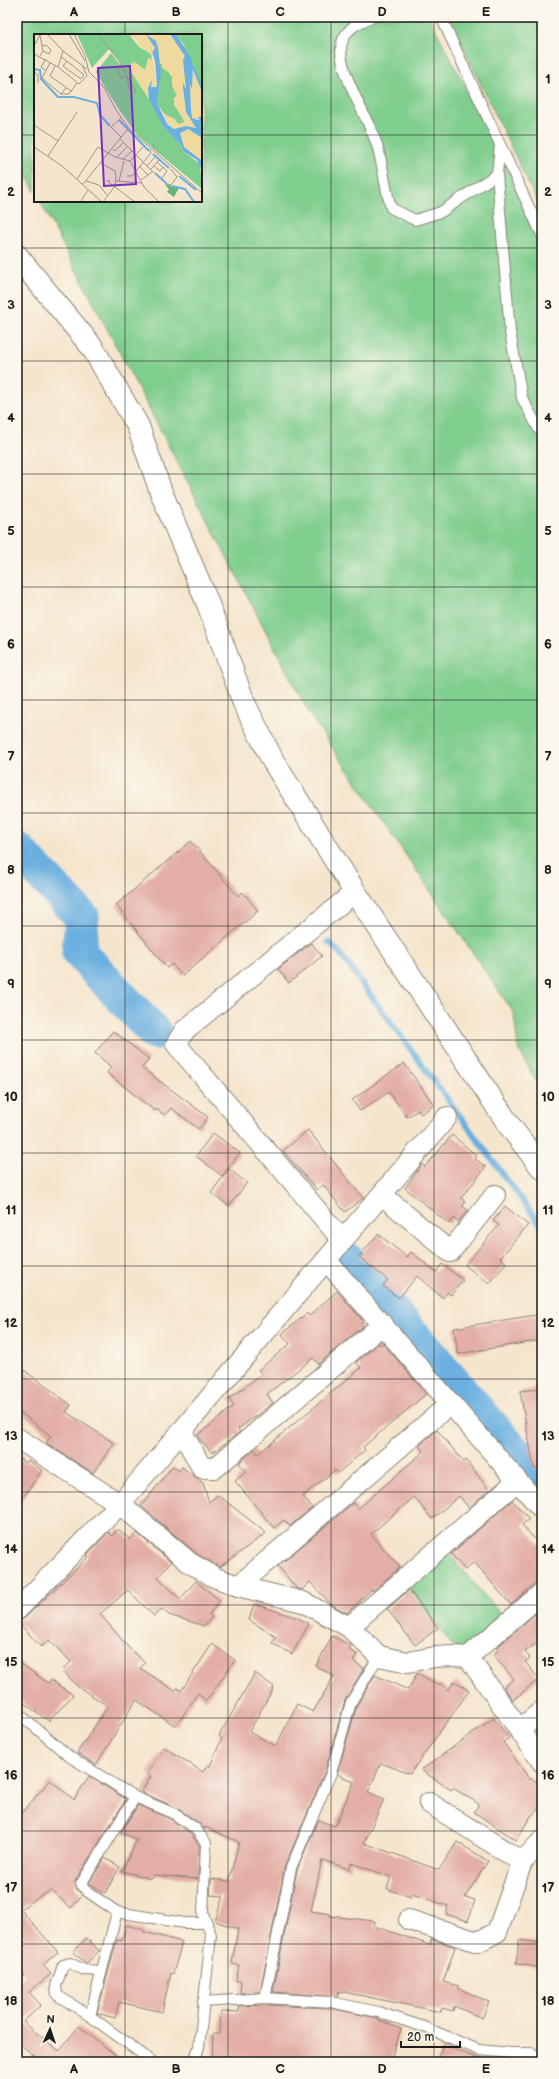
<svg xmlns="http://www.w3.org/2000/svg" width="559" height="2079" font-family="'Balsamiq Sans',sans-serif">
	<rect width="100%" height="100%" fill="#fbf7ec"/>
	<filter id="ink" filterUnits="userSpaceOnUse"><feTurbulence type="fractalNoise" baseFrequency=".025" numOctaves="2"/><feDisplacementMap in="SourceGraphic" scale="8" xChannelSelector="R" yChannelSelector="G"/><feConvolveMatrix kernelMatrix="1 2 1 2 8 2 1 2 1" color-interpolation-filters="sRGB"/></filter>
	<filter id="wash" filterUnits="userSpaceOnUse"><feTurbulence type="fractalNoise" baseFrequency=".012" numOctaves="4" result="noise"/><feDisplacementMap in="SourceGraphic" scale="16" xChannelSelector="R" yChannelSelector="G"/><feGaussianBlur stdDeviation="0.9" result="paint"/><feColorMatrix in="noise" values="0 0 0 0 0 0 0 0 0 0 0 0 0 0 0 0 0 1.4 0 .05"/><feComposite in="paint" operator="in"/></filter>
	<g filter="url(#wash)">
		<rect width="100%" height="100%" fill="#f5e5cc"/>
		<g fill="#80ce8e" stroke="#4e7555">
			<polygon points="17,17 429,17 542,235 542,1093 518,1047 514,1013 310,715 40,201 201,201 201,35 35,35 35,192 17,158"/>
			<polygon points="449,17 542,17 542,212"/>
			<polygon points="446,1551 505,1619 466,1651 454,1648 407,1584"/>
		</g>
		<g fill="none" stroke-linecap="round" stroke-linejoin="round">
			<polyline stroke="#69afe0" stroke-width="6" points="328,942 338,951 542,1227"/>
			<g stroke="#69afe0" stroke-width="35">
				<polyline points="17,849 82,917 79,952 154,1032"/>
				<polyline points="348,1261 542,1484"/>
			</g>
		</g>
		<g id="blocks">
			<g fill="#e3aea6">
				<polygon points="191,841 238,896 243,892 258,911 182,976 172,964 167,968 116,905"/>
				<polygon points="311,943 322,956 289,983 278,969"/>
				<polygon points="113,1031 149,1059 142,1068 208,1117 199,1129 171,1108 165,1115 156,1109 155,1111 107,1073 111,1067 95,1053"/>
				<polygon points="404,1063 434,1105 421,1114 418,1110 407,1117 389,1092 360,1111 352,1100"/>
				<polygon points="308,1130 363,1198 345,1212 323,1185 317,1190 283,1151"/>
				<polygon points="213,1133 240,1153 222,1176 196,1156"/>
				<polygon points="452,1135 477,1156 475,1159 486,1167 461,1198 466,1202 462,1206 468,1210 458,1222 454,1218 449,1224 405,1188 422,1164 425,1167"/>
				<polygon points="229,1169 247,1183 229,1206 211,1193"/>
				<polygon points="505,1206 528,1225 500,1258 506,1263 489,1284 465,1265 499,1225 493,1221"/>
				<polygon points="378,1234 407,1257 411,1252 436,1272 442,1264 463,1280 451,1295 447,1292 443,1298 417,1276 399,1298 383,1286 388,1280 359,1257"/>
				<polygon points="337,1291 363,1321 361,1323 363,1326 318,1364 313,1358 267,1394 273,1403 238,1429 240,1432 212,1453 197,1436 234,1406 229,1399 262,1374 258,1370 290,1344 282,1334 307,1313 309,1316"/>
				<polygon points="542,1314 542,1340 458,1354 454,1328"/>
				<polygon points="379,1343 380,1345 383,1343 426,1394 363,1447 365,1450 338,1473 335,1470 303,1496 312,1508 290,1526 284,1520 274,1528 235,1481 246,1472 239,1463 254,1449 258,1454 361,1368 356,1362"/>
				<polygon points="17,1365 71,1405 66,1412 114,1443 93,1473 46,1443 51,1436 17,1410"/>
				<polygon points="542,1388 542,1468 534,1469 520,1391"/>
				<polygon points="437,1430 464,1462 466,1460 489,1490 469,1508 459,1496 432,1519 414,1497 371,1534 400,1567 373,1591 372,1589 347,1613 332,1605 310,1582 302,1590 297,1589 278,1566 353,1503 358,1509 424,1451 419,1446"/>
				<polygon points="17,1457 26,1463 28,1460 42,1470 17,1507"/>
				<polygon points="173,1466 179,1471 182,1467 203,1483 209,1502 218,1495 266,1533 220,1567 197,1554 141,1506"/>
				<polygon points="512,1500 529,1519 522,1525 542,1547 542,1582 534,1584 511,1605 474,1562 465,1570 451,1554"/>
				<polygon points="118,1529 130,1540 137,1533 171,1562 158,1577 180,1599 196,1581 220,1601 209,1614 212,1617 204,1626 169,1615 162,1609 154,1616 128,1590 100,1614 128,1647 145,1663 140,1668 175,1691 177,1688 181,1691 212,1644 235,1660 206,1701 198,1693 176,1726 136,1700 96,1765 77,1753 108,1706 77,1686 62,1670 71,1662 49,1640 41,1647 17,1621 25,1618 89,1556 87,1555 108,1532 112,1536"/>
				<polygon points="409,1590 438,1628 415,1645 387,1609"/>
				<polygon points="254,1604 298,1618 309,1624 292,1654 272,1643 276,1637 249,1620"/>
				<polygon points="542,1608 542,1641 540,1640 525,1652 530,1658 525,1662 539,1679 513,1700 504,1687 514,1679 493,1655 498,1650 496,1648"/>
				<polygon points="332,1636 351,1646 349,1650 357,1654 353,1661 364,1668 345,1700 325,1771 285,1866 260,1992 240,1993 241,1981 236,1981 239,1965 232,1964 238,1929 215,1921 223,1896 210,1895 211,1879 229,1881 239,1842 205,1827 205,1830 199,1823 177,1808 141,1792 151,1776 147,1774 164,1747 203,1772 207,1765 210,1766 222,1738 219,1736 255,1673 274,1687 249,1732 276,1746 297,1704 313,1712 334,1676 316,1666"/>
				<polygon points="17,1661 48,1683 51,1680 73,1695 49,1721 17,1698"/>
				<polygon points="417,1673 439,1685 440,1683 448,1690 455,1681 469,1691 410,1774 381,1763 368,1792 384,1799 364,1843 439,1870 457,1842 488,1861 465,1897 475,1900 468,1921 446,1914 448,1906 412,1894 411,1897 387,1889 391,1877 351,1863 349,1869 322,1860 311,1911 330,1914 330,1916 375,1921 374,1926 430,1945 432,1939 455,1947 443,1982 459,1986 458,1988 489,2002 482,2018 454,2006 453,2011 442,2008 441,2012 339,1991 337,1997 273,1992 297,1870 318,1820 335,1826 354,1782 337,1774 357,1705 375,1675 408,1690"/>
				<polygon points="494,1718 509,1738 503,1742 530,1780 532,1778 542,1788 542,1806 531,1816 516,1840 474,1812 479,1804 453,1788 451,1790 421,1770"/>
				<polygon points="89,1776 126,1799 75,1881 76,1888 82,1895 71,1908 51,1890 20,1909 58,1952 43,1965 51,1974 29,1992 41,2005 23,2022 59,2051 79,2026 124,2062 42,2062 17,2042 17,1979 19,1981 25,1975 17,1966 17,1819 50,1780 74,1800"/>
				<polygon points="138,1805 170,1819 190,1833 199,1845 198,1879 154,1875 152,1879 122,1871 137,1840 121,1832"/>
				<polygon points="105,1858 120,1867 105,1893 89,1883"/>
				<polygon points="126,1925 144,1930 144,1932 182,1942 173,1974 171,1973 162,2012 119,2002 115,2018 97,2013 117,1940 122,1941"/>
				<polygon points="87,1938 99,1951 86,1964 73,1951"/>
				<polygon points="519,1940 541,1943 537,1967 516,1964"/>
				<polygon points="265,2005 330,2008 372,2017 401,2029 390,2062 212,2062 213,2034 220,2034 221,2011 239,2012 239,2006"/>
				<polygon points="443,2045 485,2061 485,2062 436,2062"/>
			</g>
		</g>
	</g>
	<g filter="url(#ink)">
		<use href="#blocks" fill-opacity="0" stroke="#888074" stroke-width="1"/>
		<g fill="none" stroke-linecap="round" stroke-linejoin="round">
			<defs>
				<g id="service">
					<path d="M372 17C357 23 341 31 341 50 341 77 370 121 378 148 383 167 385 188 391 208L415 220 441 212 497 174 500 145"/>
					<polyline points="441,17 542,235"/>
					<polyline points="497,174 510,332 522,398 542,435"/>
					<polyline points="17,1712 70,1757 135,1797 173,1813 195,1828 206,1843 203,1914 211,1935 199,2047 194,2062"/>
					<polyline points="117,1912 88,1892 81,1884 135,1797"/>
					<polyline points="101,1971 84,1970 70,1963 63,1965 56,1986 57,1995 90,2016 153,2062"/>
					<polyline points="265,1998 291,1868 331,1773 351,1702 379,1656"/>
					<polyline points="203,2002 265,1998 331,2002 378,2012 424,2027 479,2050 512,2053 532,2053 542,2059"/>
					<polyline points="90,2016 117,1912 184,1923 207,1923"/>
				</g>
				<g id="minor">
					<polyline points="382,1195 450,1252 495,1195"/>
					<polyline points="343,1241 176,1044 185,1030 355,892"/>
					<polyline points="326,1260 542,1509"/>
					<polyline points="182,1432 202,1468 215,1468 383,1324"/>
					<polyline points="17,1438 120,1504 190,1563 214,1577 238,1586 303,1602 349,1627 379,1656 408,1662 435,1657 454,1656 468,1657 542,1762"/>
					<polyline points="238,1586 451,1403"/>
					<polyline points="17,1610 120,1504 447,1117"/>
					<polyline points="349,1627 517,1481"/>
					<polyline points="468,1657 542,1593"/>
					<polyline points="519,1730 542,1711"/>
					<polyline points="429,1803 522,1862"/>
					<polyline points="409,1920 478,1942 497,1932 522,1862 542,1841"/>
				</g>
				<polyline id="tertiary" points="17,256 92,347 138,426 161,492 208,604 244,703 273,761 355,892 509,1125 542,1168"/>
			</defs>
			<use href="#service" stroke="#888074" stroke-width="12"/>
			<use href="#minor" stroke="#888074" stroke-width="22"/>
			<use href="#tertiary" stroke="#888074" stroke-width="24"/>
			<use href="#service" stroke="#fff" stroke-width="10"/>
			<use href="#minor" stroke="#fff" stroke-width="20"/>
			<use href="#tertiary" stroke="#fff" stroke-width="22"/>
		</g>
	</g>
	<path fill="none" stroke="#1c1c1c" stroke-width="1" stroke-opacity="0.55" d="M125 17V35M228 17V2062M331 17V2062M434 17V2062M17 135H35M201 135H542M125 201V2062M17 248H542M17 361H542M17 474H542M17 587H542M17 700H542M17 813H542M17 926H542M17 1040H542M17 1153H542M17 1266H542M17 1379H542M17 1492H542M17 1605H542M17 1718H542M17 1831H542M17 1944H542"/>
	<g transform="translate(34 34)">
		<rect width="168" height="168" fill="#f5e5cc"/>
		<path d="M43 0H95L105 13 117 20 118 26 115 24 112 37 101 29 98 39 124 79 129 92 147 111 149 117 166 130 168 155 104 102 84 74 62 38 77 19 87 32 86 27 75 15 58 34ZM142 0H168V56L150 11ZM128 29 139 44 138 51 143 62 140 64 151 89 146 91 130 80 123 69 126 44 125 31Z" fill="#80ce8e"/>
		<path d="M133 150 139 153 147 154 151 156 145 154 140 163 133 158 135 155 131 151Z" fill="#68b179"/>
		<path d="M95 0H112L121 13 118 20 123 51 122 53 114 54 115 65 98 39 96 32 99 27 100 31 101 28 111 36 114 24 118 26 117 20 104 12V7ZM115 0H136L151 19 152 74 162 95 152 92 140 95 131 87 130 80 141 85 144 90 151 88 140 71V64L143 62 138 51V40L128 34V29L124 30 122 7ZM159 37 168 56V83H165L164 86 158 84 157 76 156 53V49L158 53ZM154 95 168 104V130L161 121 150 113 146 97Z" fill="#eeda9e"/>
		<path d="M112 0 122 7 124 14 127 39 123 69 133 90 140 95 152 92 162 94 152 78 149 52V49L152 55 149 26 151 22 136 0H142L156 22 159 32 158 55 156 50V53L157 76 158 84 164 86 166 85 163 83H168V104L154 95 146 99 150 113 167 126 168 130V136L163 126 149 117 147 111 129 92 115 65 114 54 118 46 117 53H122L123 51 121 27 118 18 116 10 118 19 121 14Z" fill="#69afe0"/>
		<path fill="none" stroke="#69afe0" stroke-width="2" d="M159 33 168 55M0 35 6 36 7 45 24 63H40L63 69 66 81 76 92M85 86 115 117M119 120 135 134M121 139 133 150M145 142 162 156M138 152 151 155 160 168"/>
		<path fill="none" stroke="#9e9586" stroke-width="1" d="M13 0 29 17 53 35M35 0 51 27M40 0 51 22 55 38 70 53 82 76 96 96 168 159M64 0 85 27 102 58H98L95 55 93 42M0 12 6 1M8 12 12 11 17 16 15 20 9 17M0 20 24 33 45 50 53 42 48 31M6 22 9 17 6 1M27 23 38 31 50 41 47 45 29 32 33 27M16 29 8 44 27 60M21 32 16 42 37 57M88 32 84 36 87 45 93 42M24 33 29 17M11 36 7 33 12 25M0 38 4 41V49M32 54 27 60H35L43 49M87 84 77 93 87 103M0 91 24 107M86 105 120 139M120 109 119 113 125 119M0 113 28 132 68 168M79 115 81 117 90 108M14 122 43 78M83 123 94 112M89 125 98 117M96 127 109 113M123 128 133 137 128 144M67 129 81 137 82 143 81 152 69 168M105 132 114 141M113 132 121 123M120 132 126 137 129 133M116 136 125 126M93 142H98L117 119 116 115M43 145 64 113 81 123 96 127 110 153 125 168M76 146 73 147 101 168M107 146 118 138M52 147 65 151 73 161M82 147 108 149M85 147 90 127M49 150 93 96M134 150 137 151 143 143 137 135M47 167 54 156"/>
		<path fill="#7b2cbf" fill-opacity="0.15" stroke="#7b2cbf" stroke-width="2" d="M96 32 102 150 70 152 64 34Z"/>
		<rect width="168" height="168" fill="none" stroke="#1c1c1c" stroke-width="2"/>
	</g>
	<rect width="559" height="2079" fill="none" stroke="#fbf7ec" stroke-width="44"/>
	<g transform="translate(50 2029) rotate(3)" stroke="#fbf7ec" stroke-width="3" paint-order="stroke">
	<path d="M0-3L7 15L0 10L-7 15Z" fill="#1c1c1c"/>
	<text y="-6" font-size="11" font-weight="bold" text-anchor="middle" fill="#1c1c1c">N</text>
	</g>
	<path d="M401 2041v6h59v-6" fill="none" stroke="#1c1c1c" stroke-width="2"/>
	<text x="407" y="2041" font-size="12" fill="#1c1c1c" stroke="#fbf7ec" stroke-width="3" paint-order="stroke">20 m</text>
	<rect x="22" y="22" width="515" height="2035" fill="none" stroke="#1c1c1c" stroke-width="1.5"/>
	<g font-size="13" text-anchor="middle" font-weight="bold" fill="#1c1c1c">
		<text x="74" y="16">A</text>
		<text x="176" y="16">B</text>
		<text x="280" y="16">C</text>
		<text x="382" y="16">D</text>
		<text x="486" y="16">E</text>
		<text x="11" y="83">1</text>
		<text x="548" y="83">1</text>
		<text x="11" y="196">2</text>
		<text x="548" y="196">2</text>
		<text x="11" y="309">3</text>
		<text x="548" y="309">3</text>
		<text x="11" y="422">4</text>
		<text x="548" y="422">4</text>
		<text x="11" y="535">5</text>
		<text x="548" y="535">5</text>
		<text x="11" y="648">6</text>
		<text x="548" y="648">6</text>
		<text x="11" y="761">7</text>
		<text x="548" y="761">7</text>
		<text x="11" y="874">8</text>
		<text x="548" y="874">8</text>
		<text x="11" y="988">9</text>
		<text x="548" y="988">9</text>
		<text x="11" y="1101">10</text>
		<text x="548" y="1101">10</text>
		<text x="11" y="1214">11</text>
		<text x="548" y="1214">11</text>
		<text x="11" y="1327">12</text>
		<text x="548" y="1327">12</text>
		<text x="11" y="1440">13</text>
		<text x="548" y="1440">13</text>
		<text x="11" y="1553">14</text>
		<text x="548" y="1553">14</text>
		<text x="11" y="1666">15</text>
		<text x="548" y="1666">15</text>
		<text x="11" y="1779">16</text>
		<text x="548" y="1779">16</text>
		<text x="11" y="1892">17</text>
		<text x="548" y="1892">17</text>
		<text x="11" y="2005">18</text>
		<text x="548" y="2005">18</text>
		<text x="74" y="2073">A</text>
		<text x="176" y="2073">B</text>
		<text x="280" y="2073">C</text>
		<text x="382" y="2073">D</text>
		<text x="486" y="2073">E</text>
	</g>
</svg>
